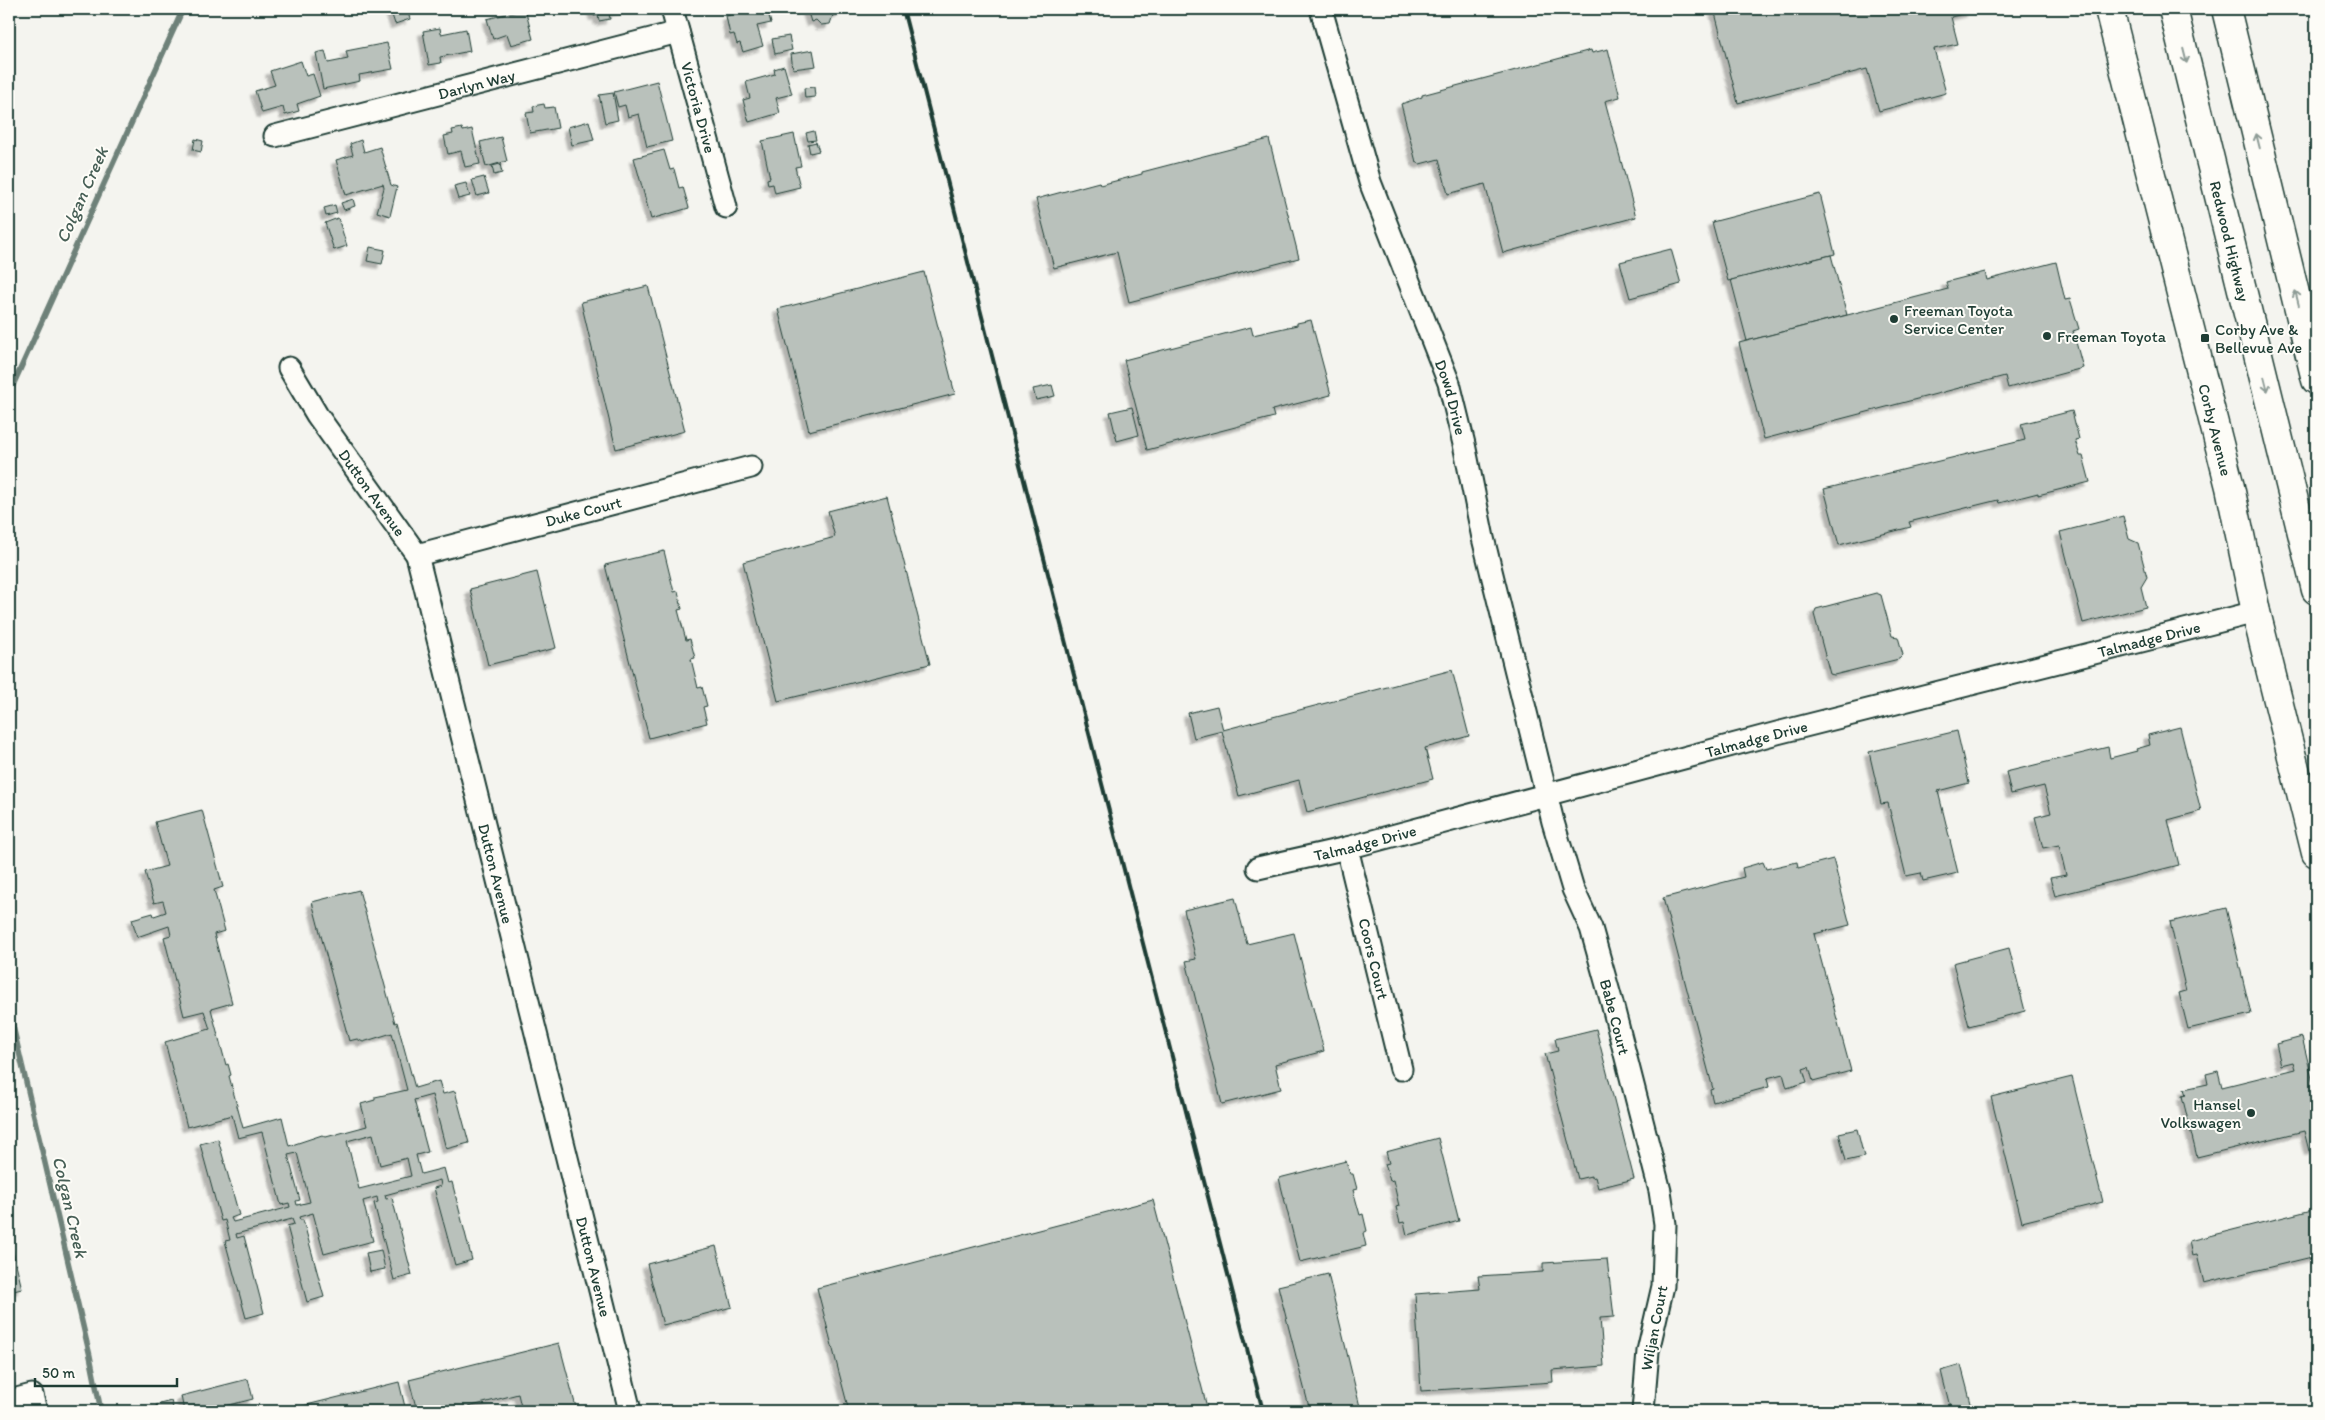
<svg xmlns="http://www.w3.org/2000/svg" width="2325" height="1420" font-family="Itim,sans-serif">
	<defs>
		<filter id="shadow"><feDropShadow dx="-4.5" dy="4.5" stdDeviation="1" flood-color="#0004"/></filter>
	</defs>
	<rect width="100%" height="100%" fill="#f4f4ef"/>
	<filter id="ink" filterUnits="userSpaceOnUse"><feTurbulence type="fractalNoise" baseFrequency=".02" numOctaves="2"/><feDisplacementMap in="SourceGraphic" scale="10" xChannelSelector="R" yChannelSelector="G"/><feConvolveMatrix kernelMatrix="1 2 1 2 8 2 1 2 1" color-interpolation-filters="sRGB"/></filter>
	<g filter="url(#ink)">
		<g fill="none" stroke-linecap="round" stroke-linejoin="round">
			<g stroke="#6e8179" stroke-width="5.5">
				<polyline points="9,394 183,9"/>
				<polyline points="9,1009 90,1356 101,1411"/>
			</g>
		</g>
		<g fill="#b9c1bb" stroke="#1f3d34" fill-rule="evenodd" filter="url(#shadow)">
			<polygon points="390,9 407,9 410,19 395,24"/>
			<polygon points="525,9 533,39 511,45 507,34 493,39 487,19"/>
			<polygon points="592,9 626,9 609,13 610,19 599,21 598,15 594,16"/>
			<polygon points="755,9 767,9 771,23 757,26 763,46 743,52 740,43 737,44 734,34 730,35 726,16"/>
			<polygon points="807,9 843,9 843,11 833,15 830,24 821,25 816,20 811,22"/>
			<polygon points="1714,9 1970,9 1971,12 1951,17 1958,44 1934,49 1946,93 1879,111 1867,69 1738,103"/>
			<polygon points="440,28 441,34 466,29 470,51 440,57 441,63 429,65 423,31"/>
			<polygon points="789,36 792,50 775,54 772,39"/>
			<polygon points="387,43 393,69 359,75 360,81 323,89 316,53 325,51 328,63 348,59 346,51"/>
			<polygon points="1608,49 1620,97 1605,101 1636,217 1503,253 1485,184 1448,194 1439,159 1420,164 1416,162 1401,104 1422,97 1422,95 1591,50 1592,53"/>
			<polygon points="813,50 816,66 793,69 791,54"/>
			<polygon points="301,61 306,76 313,74 320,96 297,104 299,111 285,115 283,107 262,113 255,91 275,85 270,71"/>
			<polygon points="784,66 792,94 776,98 780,113 749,122 743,100 750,98 746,82 775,74 774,69"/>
			<polygon points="657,81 672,141 647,147 639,114 628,117 625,105 618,107 614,92"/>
			<polygon points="814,87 815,97 805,98 804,88"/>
			<polygon points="613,93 618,120 605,123 599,95"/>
			<polygon points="544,104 545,108 554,107 558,128 530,133 526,113 534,112 533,106"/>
			<polygon points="589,121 594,140 572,145 568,127"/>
			<polygon points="462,128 463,131 472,129 480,164 465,167 461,151 448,154 444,136 453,134 452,130"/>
			<polygon points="814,131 816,140 808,141 806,133"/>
			<polygon points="794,134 801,166 795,167 800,187 775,193 773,184 768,185 767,179 770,178 762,141"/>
			<polygon points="501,137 507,161 486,167 480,142"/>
			<polygon points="195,139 203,141 201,152 193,150"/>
			<polygon points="1269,139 1299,258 1129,302 1117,252 1054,268 1036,199 1099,182 1100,185 1142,174 1142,172"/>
			<polygon points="361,140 364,152 380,147 391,185 397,187 390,216 377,212 384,188 383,184 346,195 336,160 353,155 350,144"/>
			<polygon points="816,142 819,151 810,153 808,144"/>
			<polygon points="664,150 670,170 674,169 679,188 683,187 689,208 651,219 634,158"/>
			<polygon points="500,164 502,173 494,175 492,166"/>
			<polygon points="484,177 489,193 477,196 472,180"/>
			<polygon points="466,183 470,196 458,199 454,186"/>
			<polygon points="1820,194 1835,254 1728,281 1712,222"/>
			<polygon points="353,199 355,206 344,210 341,203"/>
			<polygon points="335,205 337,213 326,216 324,208"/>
			<polygon points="338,218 347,246 334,250 325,223"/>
			<polygon points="370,247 385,250 382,264 367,261"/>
			<polygon points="1671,249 1681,284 1630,298 1620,262"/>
			<polygon points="1831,255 1847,315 1747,341 1731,280"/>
			<polygon points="2056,262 2065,300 2070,299 2079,329 2073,331 2083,368 2008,388 2005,376 1764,439 1739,343 1948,289 1946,282 1985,272 1987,280"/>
			<polygon points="924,272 955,394 809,431 778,309"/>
			<polygon points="648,286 685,431 616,449 581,302"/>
			<polygon points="1311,320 1331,395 1272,410 1274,417 1147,450 1124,360 1251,327 1253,335 1297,325 1297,323"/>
			<polygon points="1052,385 1055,396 1036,400 1033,389"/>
			<polygon points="1132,407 1139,435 1117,441 1110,412"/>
			<polygon points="2072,411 2079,439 2075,440 2080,456 2083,456 2090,482 2038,495 2038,493 1999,503 1998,500 1909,522 1911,527 1839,545 1824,489 2025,440 2021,424"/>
			<polygon points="887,496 930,664 778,701 743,562 835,537 828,511"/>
			<polygon points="2123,516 2129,539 2138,543 2147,577 2141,587 2146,607 2083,623 2060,532"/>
			<polygon points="664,551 674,592 678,591 682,609 678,610 686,640 690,639 695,658 691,659 698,688 702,687 707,706 703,707 707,723 649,738 605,565"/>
			<polygon points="537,572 556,648 488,665 470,589"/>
			<polygon points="1876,593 1881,595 1892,636 1898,637 1903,655 1899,659 1834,675 1830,674 1814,614 1816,609"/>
			<polygon points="1452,670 1469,736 1425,748 1433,779 1307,812 1299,780 1239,796 1222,731 1194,738 1188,713 1217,706 1223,730"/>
			<polygon points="2180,727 2201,811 2168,820 2179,865 2055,896 2050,878 2066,875 2059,845 2043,848 2035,817 2051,813 2044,786 2011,794 2006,772 2108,747 2110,758 2137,751 2136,749 2150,745 2148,735"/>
			<polygon points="1957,731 1969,783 1938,791 1958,873 1923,881 1921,873 1906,876 1888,803 1881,804 1869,752"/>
			<path d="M202 810 223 887 214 890 225 931 214 934 232 1003 211 1009 226 1065 228 1064 231 1075 229 1076 243 1128 282 1117 289 1146 322 1135 326 1137 367 1126 361 1104 375 1100V1097L407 1090 392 1033 363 1042 357 1039 349 1041 312 902 359 890 395 1023 397 1022 415 1088 439 1081 443 1094 455 1091 469 1143 446 1149 432 1095 414 1100 428 1152 416 1155 421 1174 444 1168 448 1183 452 1182 472 1260 455 1265 434 1188 441 1186 440 1180 385 1195 386 1199 392 1198 412 1275 394 1280 374 1203 378 1202 377 1197 363 1201 373 1241 324 1254 313 1213 299 1217 300 1220H303L324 1297 307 1302 287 1226 294 1224 292 1219 236 1234 237 1238 244 1236 264 1313 246 1318 225 1241 230 1240 225 1220 221 1221 200 1144 218 1139 239 1215 231 1218 233 1222 290 1207 289 1203 281 1205 262 1132 238 1138 232 1115 187 1127 165 1042 210 1029 204 1011 184 1016 164 937 171 935 169 926 137 937 132 919 153 913 154 916 166 912 163 901 154 903 145 872 167 866 155 822ZM373 1134 380 1165 407 1158 411 1176 359 1189 347 1141ZM297 1153 310 1202 297 1205 296 1201 300 1200 288 1155Z"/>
			<polygon points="1833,859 1850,925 1814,934 1851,1071 1813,1081 1809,1067 1803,1069 1807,1082 1787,1088 1783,1074 1767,1078 1769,1087 1713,1102 1710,1090 1713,1089 1663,898 1744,877 1742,868 1763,862 1766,869 1797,862 1798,868"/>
			<polygon points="1235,898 1247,944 1294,933 1324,1051 1275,1064 1281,1089 1222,1104 1186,961 1196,959 1184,910"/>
			<polygon points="2226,908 2251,1014 2188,1029 2179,993 2186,991 2170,922"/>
			<polygon points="2009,948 2025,1011 1969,1026 1953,963"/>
			<polygon points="1596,1029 1634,1179 1598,1188 1595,1177 1591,1178 1591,1176 1578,1179 1545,1054 1558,1051 1555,1039"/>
			<polygon points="2302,1037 2316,1095 2316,1149 2309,1151 2304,1131 2197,1157 2182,1096 2186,1095 2184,1089 2208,1084 2206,1074 2218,1071 2222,1087 2295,1069 2293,1062 2281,1065 2276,1044"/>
			<polygon points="2072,1077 2103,1202 2022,1222 1991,1097"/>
			<polygon points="1857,1129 1864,1157 1846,1161 1839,1133"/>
			<polygon points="1438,1138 1459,1221 1407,1235 1404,1222 1400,1223 1396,1207 1399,1206 1393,1180 1390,1181 1385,1164 1389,1163 1386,1152"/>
			<polygon points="1346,1161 1350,1174 1353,1174 1357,1189 1353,1190 1360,1215 1363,1214 1367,1231 1363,1233 1366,1246 1300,1262 1279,1178"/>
			<polygon points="1153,1200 1208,1411 849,1411 817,1288"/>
			<polygon points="2312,1210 2316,1228 2316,1256 2204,1283 2197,1255 2192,1256 2189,1241"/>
			<polygon points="9,1234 22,1289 9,1292"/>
			<polygon points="716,1246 732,1307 663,1325 647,1264"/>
			<polygon points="381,1250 385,1269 370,1272 366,1253"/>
			<polygon points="1607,1259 1614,1317 1600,1318 1604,1366 1552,1370 1553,1382 1421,1391 1415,1294 1480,1289 1478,1276 1543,1272 1543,1263"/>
			<polygon points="1328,1274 1361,1411 1310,1411 1278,1286"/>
			<polygon points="559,1343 577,1411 522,1411 518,1394 468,1407 469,1411 417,1411 409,1380"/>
			<polygon points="1961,1365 1973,1411 1951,1411 1941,1371"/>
			<polygon points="248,1379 253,1399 206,1411 184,1411 181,1396"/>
			<polygon points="399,1382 406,1411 282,1411 331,1399"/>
			<polygon points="171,1401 174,1411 158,1411 156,1405"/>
		</g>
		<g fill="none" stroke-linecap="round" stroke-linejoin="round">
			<defs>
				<g id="street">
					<path id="s1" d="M672 9 726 207"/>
					<path id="s2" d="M1321 9 1370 182 1449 383 1464 444 1483 538 1553 822 1573 889 1591 928 1612 1003 1660 1191 1665 1224 1663 1286 1648 1351 1643 1411"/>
					<path id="s3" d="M275 136 678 32"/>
					<path id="s4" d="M289 368 317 415 417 555 630 1411"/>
					<path id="s5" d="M417 555 751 467"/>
					<path id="s6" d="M1347 848 1401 1069"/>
					<path id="s7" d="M1258 868 1347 848 1777 733 2256 612"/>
					<polyline points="9,1401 32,1395 36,1411"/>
				</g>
				<g id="secondary">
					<path id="s8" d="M2109 9 2230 487 2256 612 2316 853"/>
				</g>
				<g id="highway">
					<path id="s9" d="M2173 9 2316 590"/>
					<polyline points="2226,9 2316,380"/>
				</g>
			</defs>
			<use href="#street" stroke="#1f3d34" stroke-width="25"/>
			<use href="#secondary" stroke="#1f3d34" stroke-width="31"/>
			<use href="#highway" stroke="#1f3d34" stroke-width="31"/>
			<use href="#street" stroke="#fdfcf7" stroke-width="21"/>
			<use href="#secondary" stroke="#fdfcf7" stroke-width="28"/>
			<use href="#highway" stroke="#fdfcf7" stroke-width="28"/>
			<polyline stroke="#1f3d34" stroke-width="4" points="903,9 1263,1411"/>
		</g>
		<defs><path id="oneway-shaft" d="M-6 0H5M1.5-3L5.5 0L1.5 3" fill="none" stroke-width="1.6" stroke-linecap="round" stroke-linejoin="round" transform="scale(1.25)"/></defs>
		<g stroke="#8e9c96">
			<use href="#oneway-shaft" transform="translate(2185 56) rotate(76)"/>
			<use href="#oneway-shaft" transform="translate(2258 141) rotate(-104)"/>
			<use href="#oneway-shaft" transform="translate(2297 298) rotate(-104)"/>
			<use href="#oneway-shaft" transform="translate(2266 384) rotate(76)"/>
		</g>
	</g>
	<g fill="#1f3d34" stroke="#fdfcf7" stroke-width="2">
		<circle cx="1894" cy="319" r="5"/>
		<circle cx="2047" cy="336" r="5"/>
		<rect x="2200" y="333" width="10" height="10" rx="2.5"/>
		<circle cx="2251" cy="1113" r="5"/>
	</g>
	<g text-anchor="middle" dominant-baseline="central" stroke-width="4" stroke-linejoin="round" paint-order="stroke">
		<g font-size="16" fill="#1f3d34" stroke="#fdfcf7">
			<text stroke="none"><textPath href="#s3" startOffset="208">Darlyn Way</textPath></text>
			<text stroke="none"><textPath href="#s1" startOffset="102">Victoria Drive</textPath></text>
			<text stroke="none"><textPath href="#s9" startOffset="239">Redwood Highway</textPath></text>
			<text stroke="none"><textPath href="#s2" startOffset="410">Dowd Drive</textPath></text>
			<text stroke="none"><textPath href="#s8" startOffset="434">Corby Avenue</textPath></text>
			<text stroke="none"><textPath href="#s4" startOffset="150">Dutton Avenue</textPath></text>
			<text stroke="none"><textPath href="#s5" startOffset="172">Duke Court</textPath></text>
			<text stroke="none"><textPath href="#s7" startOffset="920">Talmadge Drive</textPath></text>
			<text stroke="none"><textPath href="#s7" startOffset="515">Talmadge Drive</textPath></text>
			<text stroke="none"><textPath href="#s7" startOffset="110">Talmadge Drive</textPath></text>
			<text stroke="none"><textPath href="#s4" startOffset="555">Dutton Avenue</textPath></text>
			<text stroke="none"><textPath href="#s6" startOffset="114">Coors Court</textPath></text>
			<text stroke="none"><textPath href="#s2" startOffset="1052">Babe Court</textPath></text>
			<text stroke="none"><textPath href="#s4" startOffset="960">Dutton Avenue</textPath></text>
			<text transform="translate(1654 1328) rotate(-79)">Wiljan Court</text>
		</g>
		<g font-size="16" fill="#1f3d34" stroke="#fdfcf7" text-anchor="start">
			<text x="1904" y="310">Freeman Toyota<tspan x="1904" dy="18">Service Center</tspan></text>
			<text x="2215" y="329">Corby Ave &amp;<tspan x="2215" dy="18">Bellevue Ave</tspan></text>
			<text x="2057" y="336">Freeman Toyota</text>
			<text x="2241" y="1104" text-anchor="end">Hansel<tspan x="2241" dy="18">Volkswagen</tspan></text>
		</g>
		<g font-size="18" font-style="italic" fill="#475f56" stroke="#fdfcf7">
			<text transform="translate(82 195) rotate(-66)">Colgan Creek</text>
			<text transform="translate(70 1207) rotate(77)">Colgan Creek</text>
		</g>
	</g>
	<rect width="2325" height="1420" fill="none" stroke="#fdfcf7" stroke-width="30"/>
	<rect x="15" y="15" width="2295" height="1390" fill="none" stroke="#1f3d34" stroke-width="2" filter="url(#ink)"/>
	<path d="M35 1378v8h142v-8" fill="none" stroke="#1f3d34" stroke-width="2.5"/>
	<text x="42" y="1378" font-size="15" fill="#1f3d34" stroke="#fdfcf7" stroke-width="4" paint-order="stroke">50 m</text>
</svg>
